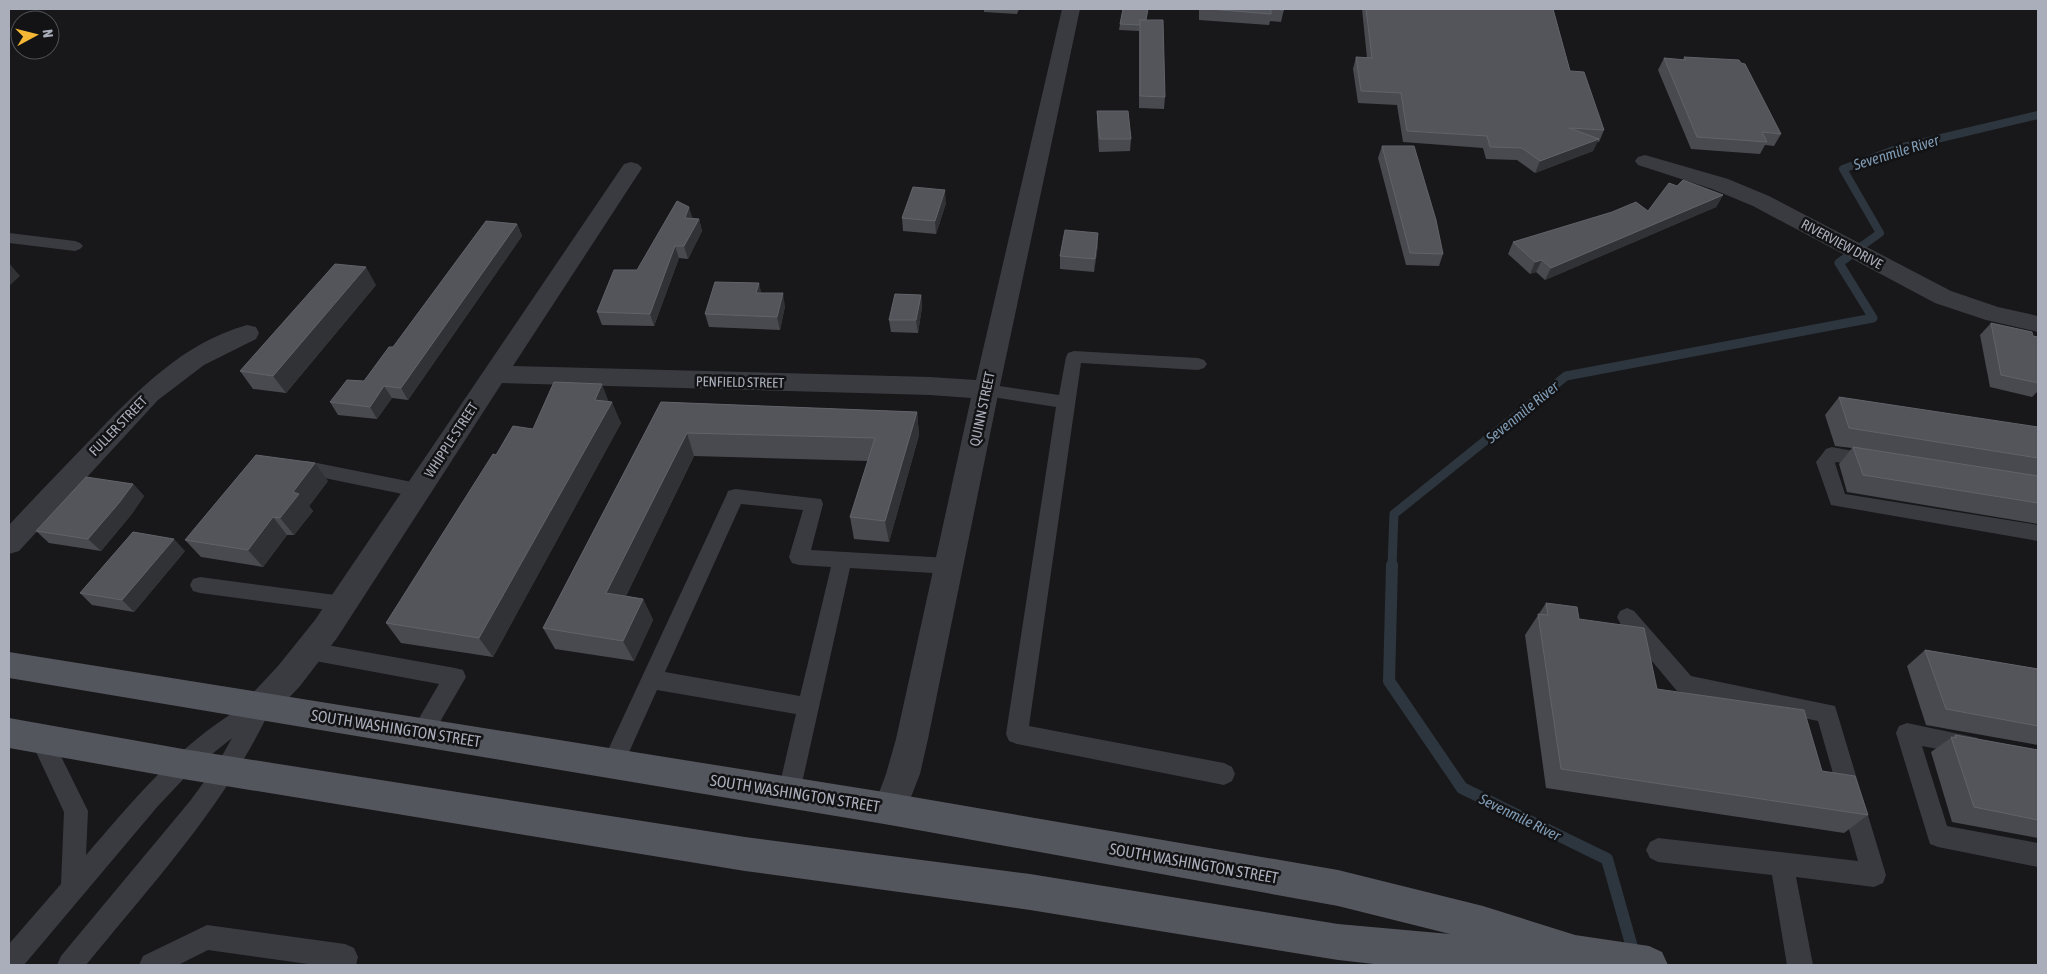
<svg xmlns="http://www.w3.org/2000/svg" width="2047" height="974" font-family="'Asap Condensed',sans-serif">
	<rect width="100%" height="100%" fill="#18181a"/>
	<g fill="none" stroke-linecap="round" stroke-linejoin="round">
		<polyline stroke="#2d363e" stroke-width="8" points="1859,248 1880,233 1843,169 1899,148 2038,115"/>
		<polyline stroke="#2d363e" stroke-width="9" points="1392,566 1394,514 1566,376 1873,318 1839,263 1861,247"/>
		<polyline stroke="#2d363e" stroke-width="12" points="1392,565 1389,681 1462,788 1607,859 1637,965"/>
		<g fill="#3a3b41" fill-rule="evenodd">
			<polygon points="9,233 75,241 80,243 83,246 80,249 75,251 9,243"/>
			<polygon points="1074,351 1198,358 1204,360 1207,364 1204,368 1198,370 1081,363 1029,726 1224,763 1232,767 1235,774 1232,781 1224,785 1017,744 1009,741 1006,734 1056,407 986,396 980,394 977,390 980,386 986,384 1059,395 1066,357 1068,353"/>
			<polygon points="1832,447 1875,455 1878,460 1875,465 1869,467 1836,462 1835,463 1845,494 2038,525 2038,541 1831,505 1816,462 1826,449"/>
			<polygon points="307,461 417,483 424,485 426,490 424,495 417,497 300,473 298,468 300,463"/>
			<path d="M735 489 821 499 823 504 811 550 949 558 956 560 959 566 956 572 949 574 850 568 800 792 797 800 789 803 781 800 778 792 796 714 657 690 621 770 613 773 605 770 602 763 726 496 728 491ZM741 504 803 510 789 557 792 563 799 565 831 567 800 696 665 672Z"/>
			<polygon points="200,577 343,596 350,598 353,604 350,610 343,612 200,593 193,591 190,585 193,579"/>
			<polygon points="1627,608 1634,611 1691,676 1835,706 1886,875 1883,883 1874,887 1796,877 1813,965 1787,965 1772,875 1658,862 1650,858 1646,850 1650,842 1658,838 1858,861 1818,721 1677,691 1620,623 1617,617 1620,611"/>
			<polygon points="310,642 455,668 463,670 466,677 430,739 422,742 414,739 411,732 439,684 310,660 303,657 299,651 303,645"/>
			<path d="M261 696 269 699 272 706C227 803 153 883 86 965H57L61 956 190 801 218 763 232 738 191 771 158 806 24 965H9V944L61 884 64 812 30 739 33 732 41 729 49 732 88 811 86 855C130 804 172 753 228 716 239 709 249 701 261 696Z"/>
			<polygon points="1907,723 1978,738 1981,745 1978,752 1970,755 1922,746 1947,826 2038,843 2038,867 1938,847 1930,844 1896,733 1899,726"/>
			<polygon points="207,925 345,944 354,948 358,957 356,965 315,965 208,950 178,965 139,965 143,956"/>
		</g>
		<g fill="#3a3b41" fill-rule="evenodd">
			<polygon points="1062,9 1080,9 999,390 928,739 920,774 902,820 890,825 878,820 873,809 886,774 896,739 971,398 930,395 502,383 337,638 300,686 272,716 261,720 250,716 245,706 250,696 278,666 315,620 624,164 631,162 638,164 642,168 513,366 930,377 976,380"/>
			<polygon points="1645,155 1728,179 1769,196 1951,291 1998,307 2038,316 2038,332 1986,320 1935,303 1753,206 1712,189 1638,165 1635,161 1638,157"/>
			<path d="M247 325 256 327 259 333 256 339 204 365 158 400 19 551 9 554V525C36 496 64 467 91 439 136 392 182 343 247 325Z"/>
		</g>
		<polygon fill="#54565e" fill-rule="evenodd" points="9,652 890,793 1338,870 1483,906 1575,935 1649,946 1662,952 1668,965 1383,965 1338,960 1030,910 745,871 183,779 9,748 9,718 183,749 745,837 1030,874 1338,924 1450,934 1338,906 890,825 9,678"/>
	</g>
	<g fill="#494a4f">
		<polygon points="984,9 1019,9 1017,14 984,12"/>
		<polygon points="1199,9 1284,9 1281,22 1270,21 1269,25 1199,20"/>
		<polygon points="1362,9 1553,9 1570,71 1604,130 1599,142 1597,142 1593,151 1535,173 1517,160 1486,159 1483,148 1403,142 1397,105 1358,103 1353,69 1356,57 1367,58"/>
		<polygon points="1147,20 1165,97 1164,109 1139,108 1139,31 1119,30 1120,24"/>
		<polygon points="1684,57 1781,134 1774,146 1765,145 1760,154 1691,149 1658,70 1664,58 1683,60"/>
		<polygon points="1097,111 1131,139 1130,151 1099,152 1097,123"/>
		<polygon points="1382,146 1443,254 1439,266 1406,265 1378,158"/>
		<polygon points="1677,186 1723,195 1716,207 1545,280 1536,272 1530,274 1508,254 1513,242 1648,211"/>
		<polygon points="946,203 936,234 903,231 902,218"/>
		<polygon points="692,218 699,219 702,231 688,259 679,258 654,326 602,325 597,312 637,270"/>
		<polygon points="517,224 522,236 408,400 392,398 377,419 338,415 330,402 364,381 393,347"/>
		<polygon points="1098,245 1094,272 1060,269 1060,256"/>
		<polygon points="376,285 286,393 253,389 240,371"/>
		<polygon points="761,293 785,306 780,330 709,327 705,314"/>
		<polygon points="921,295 922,307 918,333 891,332 889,320"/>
		<polygon points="1991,323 2033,336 2038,337 2038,391 2032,397 1990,387 1980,335"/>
		<polygon points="1839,397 2038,428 2038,524 1847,492 1839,464 1852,448 1835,446 1825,415"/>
		<polygon points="609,401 621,423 493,657 401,643 386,623 496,455 533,429"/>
		<polygon points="661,402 917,412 919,435 889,542 854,539 850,517 868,461 694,456 626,596 643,599 653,620 634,661 555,649 543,628"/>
		<polygon points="328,481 309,506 313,511 294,535 287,535 263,567 201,557 185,540"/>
		<polygon points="133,484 144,496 131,515 101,551 49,543 36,531"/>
		<polygon points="185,551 134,612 92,605 80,593"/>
		<polygon points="1546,603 1579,619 1657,689 1822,771 1868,815 1844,833 1546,788 1525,635"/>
		<polygon points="1925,650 2038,669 2038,745 1926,725 1907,666"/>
		<polygon points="1955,735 2038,750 2038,838 1952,822 1931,752"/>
	</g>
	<g fill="#313235">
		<polygon points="1599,139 1593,151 1535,173 1540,161"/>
		<polygon points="945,190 946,203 936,234 935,221"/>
		<polygon points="1723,195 1716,207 1545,280 1551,268"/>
		<polygon points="689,207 693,219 685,218"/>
		<polygon points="699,219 702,231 688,259 684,246"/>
		<polygon points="517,224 522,236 408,400 401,388"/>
		<polygon points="1098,233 1098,245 1094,272 1095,259"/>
		<polygon points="675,246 679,258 654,326 650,314"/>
		<polygon points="1542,260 1536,272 1530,274 1535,262"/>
		<polygon points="9,263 20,276 9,286"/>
		<polygon points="366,267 376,285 286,393 273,376"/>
		<polygon points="759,283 762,295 756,293"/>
		<polygon points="783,293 785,306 780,330 777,317"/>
		<polygon points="921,295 922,307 918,333 916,320"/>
		<polygon points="602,384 610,405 612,402 621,423 493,657 479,638"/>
		<polygon points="384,386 392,398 377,419 370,407"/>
		<polygon points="917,412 919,435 889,542 885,521"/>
		<polygon points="687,433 694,456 617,614 606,593"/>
		<polygon points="315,463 328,481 309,506 313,511 294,535 280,518 293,492"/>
		<polygon points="133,484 144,496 131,515 101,551 88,539"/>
		<polygon points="273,517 287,535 263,567 248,550"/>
		<polygon points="174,539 185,551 134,612 122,600"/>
		<polygon points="643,599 653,620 634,661 623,641"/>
	</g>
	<g fill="#54555b" stroke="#61636a">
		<polygon points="1123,9 1148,9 1146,20 1140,20 1140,25 1120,24"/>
		<polygon points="1209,9 1284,9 1284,10 1271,9 1271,14"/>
		<polygon points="1366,9 1553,9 1570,71 1584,72 1604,130 1569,128 1599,139 1540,161 1522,148 1490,147 1487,136 1407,131 1401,93 1361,91 1356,57 1372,58"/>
		<polygon points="1140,20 1163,20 1165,97 1140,96"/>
		<polygon points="1684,57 1739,60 1741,63 1745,64 1781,134 1762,132 1767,142 1697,137 1664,58 1686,60"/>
		<polygon points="1097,111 1128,111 1131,139 1100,139"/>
		<polygon points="1382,146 1414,146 1436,220 1443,254 1410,253"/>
		<polygon points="1683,180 1723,195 1551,268 1542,260 1535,262 1513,242 1612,212 1636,202 1648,211 1669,183 1677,186"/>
		<polygon points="913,187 945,190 935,221 902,218"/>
		<polygon points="677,201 689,207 685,218 699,219 684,246 675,246 650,314 597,312 614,270 637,270"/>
		<polygon points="486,221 517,224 401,388 384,386 370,407 330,402 347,380 364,381 389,347 393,347"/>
		<polygon points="1065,230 1098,233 1095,259 1060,256"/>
		<polygon points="335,264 366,267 273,376 240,371"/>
		<polygon points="715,282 759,283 756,293 783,293 777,317 705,314"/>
		<polygon points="895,294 921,295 916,320 889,320"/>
		<polygon points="1991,323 2032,332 2033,336 2038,337 2038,383 2001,375"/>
		<polygon points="554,382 602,384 595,400 612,402 479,638 386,623 493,454 496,455 513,426 533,429"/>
		<polygon points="1839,397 2038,427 2038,458 1849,428"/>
		<polygon points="661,402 917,412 885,521 850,517 875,438 687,433 606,593 643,599 623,641 543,628"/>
		<polygon points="1853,447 2038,476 2038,503 1863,475"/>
		<polygon points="256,455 315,463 293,492 299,494 280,518 273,517 248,550 185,540"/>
		<polygon points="86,477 133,484 119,503 88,539 36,531"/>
		<polygon points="133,532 174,539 122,600 80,593"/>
		<polygon points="1546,603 1577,607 1579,619 1644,628 1657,689 1804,710 1822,771 1855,776 1868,815 1561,769 1538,614 1548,615"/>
		<polygon points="1925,650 2038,669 2038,726 1946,709"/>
		<polygon points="1955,735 2038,750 2038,820 1974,807 1951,737 1956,738"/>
	</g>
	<g text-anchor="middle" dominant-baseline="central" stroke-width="5" stroke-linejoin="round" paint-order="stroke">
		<g font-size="14" fill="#aaaeba" stroke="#131315">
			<text transform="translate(1842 244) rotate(28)">RIVERVIEW DRIVE</text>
			<text transform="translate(740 382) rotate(1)">PENFIELD STREET</text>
			<text transform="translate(982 409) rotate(-78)">QUINN STREET</text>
			<text transform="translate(118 426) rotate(-46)">FULLER STREET</text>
			<text transform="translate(451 440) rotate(-57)">WHIPPLE STREET</text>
		</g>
		<g font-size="15" font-style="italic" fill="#809cb5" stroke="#131315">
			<text transform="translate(1896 152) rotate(-17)">Sevenmile River</text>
			<text transform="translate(1522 412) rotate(-39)">Sevenmile River</text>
			<text transform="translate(1520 817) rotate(26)">Sevenmile River</text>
		</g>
		<g font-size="16" fill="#aaaeba" stroke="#131315">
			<text transform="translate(396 728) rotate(9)">SOUTH WASHINGTON STREET</text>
			<text transform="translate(795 793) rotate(9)">SOUTH WASHINGTON STREET</text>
			<text transform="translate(1194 863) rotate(10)">SOUTH WASHINGTON STREET</text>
		</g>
	</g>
	<rect width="2047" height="974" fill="none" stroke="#aaaeba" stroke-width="20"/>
	<g transform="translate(35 35) rotate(83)"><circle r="24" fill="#131315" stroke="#4f5157"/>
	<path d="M0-4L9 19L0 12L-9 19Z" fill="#f6b834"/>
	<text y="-8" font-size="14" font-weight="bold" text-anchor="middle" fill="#aaaeba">N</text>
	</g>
</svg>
